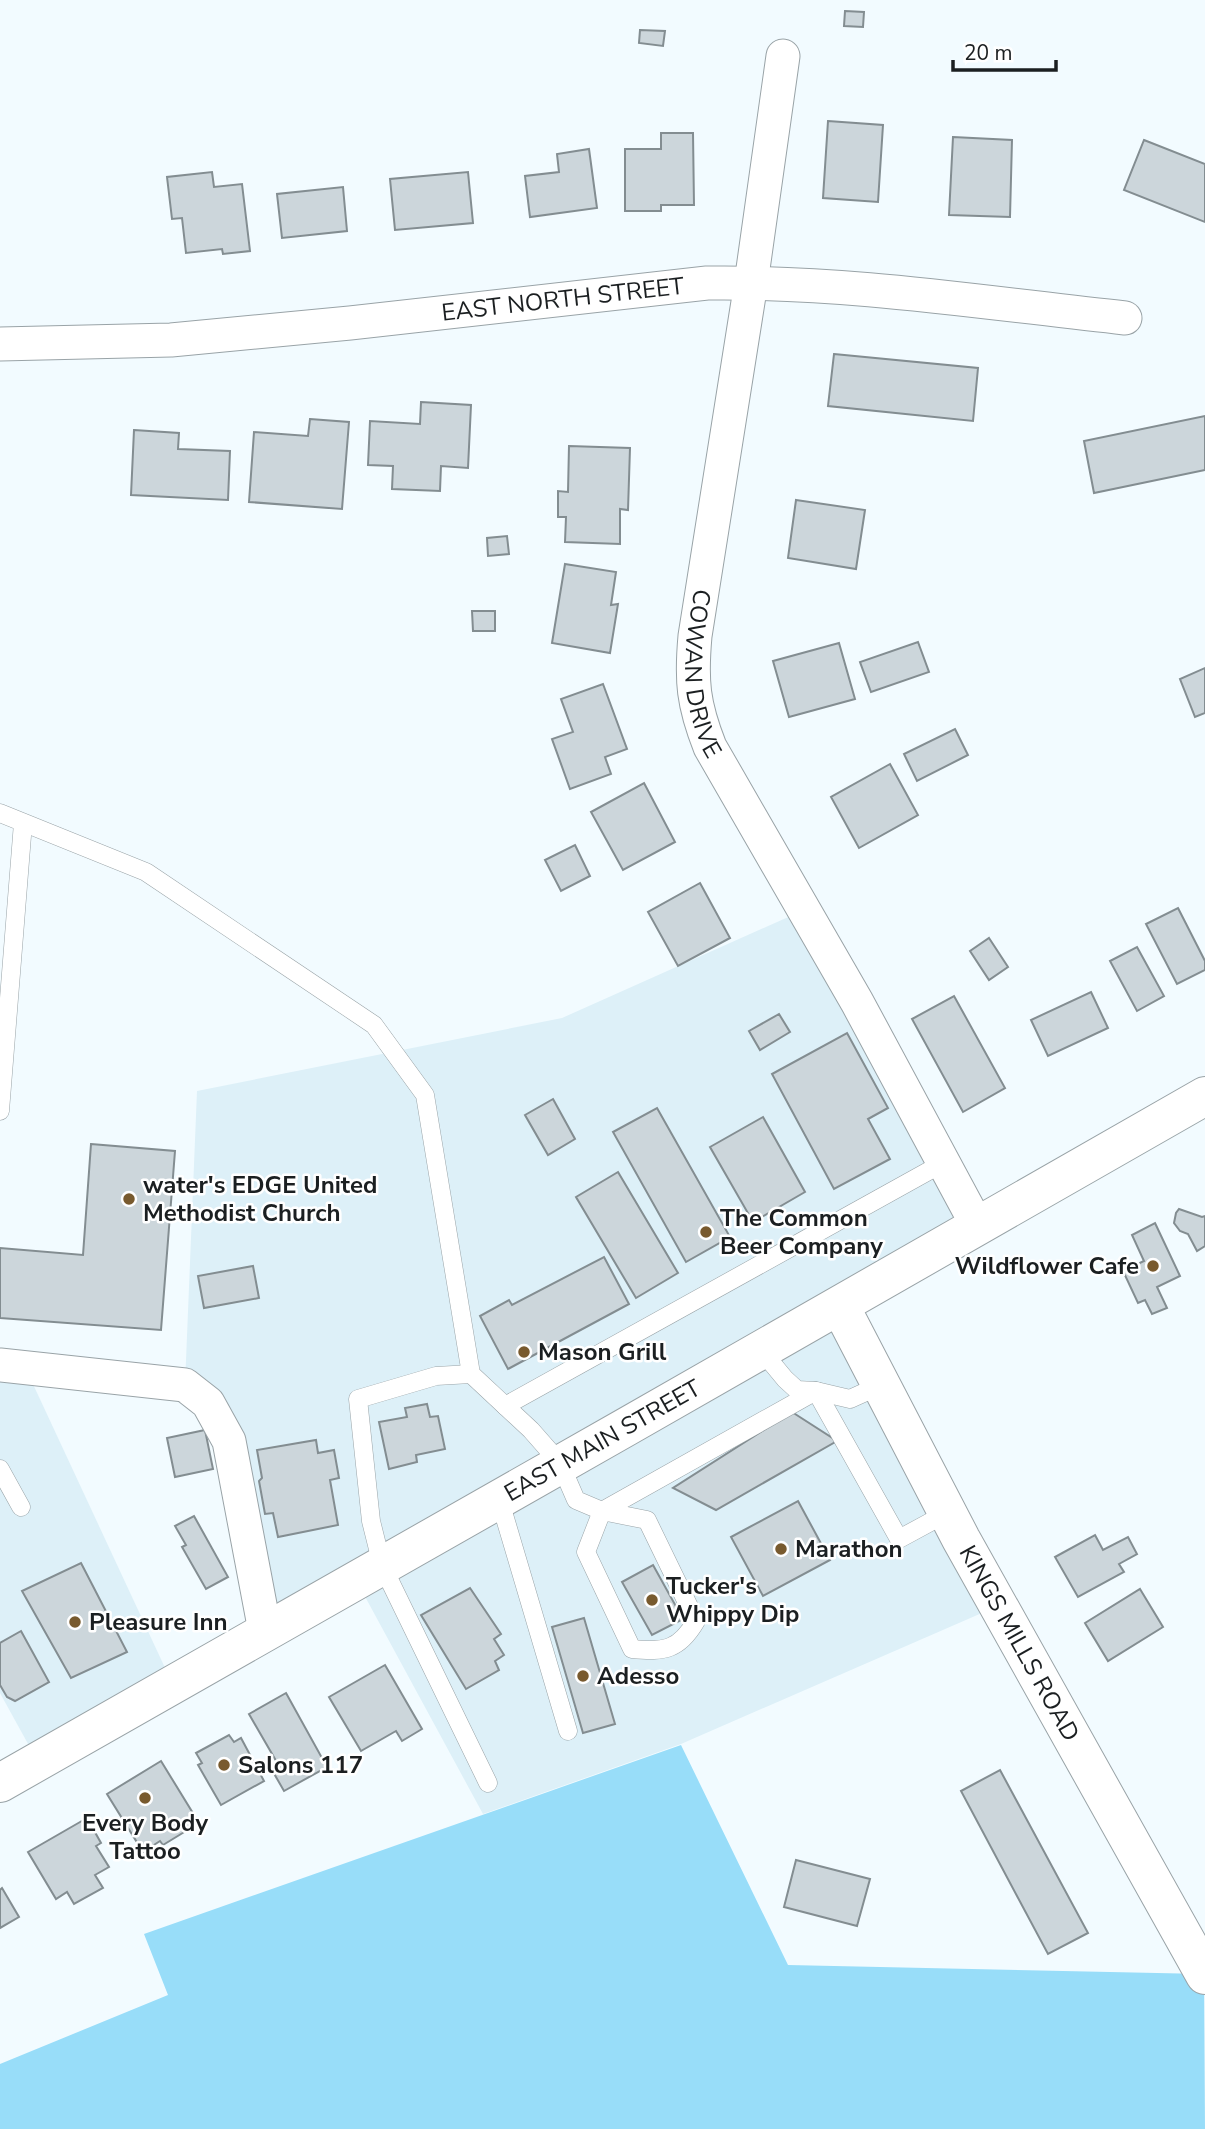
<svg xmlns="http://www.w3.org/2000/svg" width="1205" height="2129" font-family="'Nunito Sans',sans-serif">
	<rect width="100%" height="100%" fill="#f2fbff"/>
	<g fill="#ddf0f8">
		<polygon points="804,910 978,1227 841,1306 998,1606 681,1744 483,1814 356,1580 265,1631 229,1441 185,1385 197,1091 562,1018"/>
		<polygon points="0,1365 25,1367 173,1685 38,1762 0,1693"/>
	</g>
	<polygon fill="#98ddf9" points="681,1745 788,1965 1204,1974 1205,2129 0,2129 0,2064 168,1995 144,1934"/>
	<g fill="#ccd6db" stroke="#838d91" stroke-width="2">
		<polygon points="845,11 864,12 863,27 844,26"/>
		<polygon points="640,30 665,31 663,46 639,43"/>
		<polygon points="828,121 883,125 878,202 823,198"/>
		<polygon points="661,133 693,133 694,205 661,205 661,211 625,211 625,149 661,149"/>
		<polygon points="953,137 1012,140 1010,217 949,215"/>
		<polygon points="1144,140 1205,164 1205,222 1124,190"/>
		<polygon points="589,149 597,208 530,217 525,176 559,172 557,154"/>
		<polygon points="212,172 214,187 242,184 250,251 223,254 222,249 186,253 182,218 172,219 167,177"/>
		<polygon points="468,172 473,223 395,230 390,179"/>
		<polygon points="343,187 347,231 282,238 277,194"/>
		<polygon points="834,354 978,368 973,421 828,406"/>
		<polygon points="421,402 471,405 468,468 441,466 440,491 392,489 393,466 368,465 370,421 420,424"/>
		<polygon points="1205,416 1205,470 1094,493 1084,441"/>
		<polygon points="310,419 349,422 342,509 249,502 254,432 308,436"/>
		<polygon points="134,430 179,433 178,449 230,451 228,500 131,495"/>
		<polygon points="569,446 630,448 628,510 620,509 620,544 565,542 566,517 558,517 558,491 568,492"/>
		<polygon points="796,500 865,510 856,569 788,558"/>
		<polygon points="507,536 509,554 488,556 487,538"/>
		<polygon points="565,564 616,572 611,605 618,604 610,653 552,643"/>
		<polygon points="472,611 495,611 495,631 473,631"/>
		<polygon points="918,642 929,672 871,692 860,662"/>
		<polygon points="839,643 855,699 789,717 773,661"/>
		<polygon points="1205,668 1205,713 1195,717 1180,679"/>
		<polygon points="603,684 627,749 605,757 611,774 570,789 552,739 573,732 561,699"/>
		<polygon points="955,729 968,755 917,781 904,754"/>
		<polygon points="890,764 918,815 859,848 831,797"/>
		<polygon points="644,783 675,842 623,870 591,812"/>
		<polygon points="575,845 590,876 561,891 545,860"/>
		<polygon points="700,883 730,938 678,966 648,912"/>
		<polygon points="1178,908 1205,961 1205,970 1177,984 1146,924"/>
		<polygon points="989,938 1008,967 989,980 970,951"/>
		<polygon points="1137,947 1164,996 1137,1011 1110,961"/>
		<polygon points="1091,992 1108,1028 1048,1056 1031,1020"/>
		<polygon points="954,996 1005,1088 963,1112 912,1019"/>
		<polygon points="779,1014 790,1032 760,1050 749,1031"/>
		<polygon points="847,1033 888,1108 868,1119 890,1159 834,1189 772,1074"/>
		<polygon points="553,1099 575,1139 548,1155 525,1115"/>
		<polygon points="657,1108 730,1237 686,1262 613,1132"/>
		<polygon points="763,1117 805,1192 753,1222 710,1147"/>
		<polygon points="91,1144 175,1151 161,1330 0,1318 0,1248 83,1255"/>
		<polygon points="618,1172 678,1273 636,1298 576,1197"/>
		<polygon points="1179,1209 1202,1217 1205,1216 1205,1246 1197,1251 1188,1234 1180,1231 1174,1223 1176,1213"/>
		<polygon points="1155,1223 1180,1276 1157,1287 1167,1308 1152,1314 1145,1300 1138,1303 1123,1271 1144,1261 1132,1235"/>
		<polygon points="604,1257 629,1304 508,1369 480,1316 509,1300 512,1305"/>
		<polygon points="253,1266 259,1298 204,1308 198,1276"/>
		<polygon points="427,1404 430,1417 438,1416 445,1449 416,1455 417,1462 389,1469 379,1422 407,1417 405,1408"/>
		<polygon points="792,1412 837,1441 716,1510 673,1488"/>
		<polygon points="205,1430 213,1469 175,1477 167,1438"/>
		<polygon points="316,1440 318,1453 334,1450 339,1478 330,1480 338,1525 278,1537 273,1513 265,1514 259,1481 262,1478 257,1450"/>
		<polygon points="798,1501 830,1560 763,1596 731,1537"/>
		<polygon points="194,1516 228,1577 206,1589 182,1547 186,1545 175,1526"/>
		<polygon points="1095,1535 1103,1550 1128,1537 1137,1554 1119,1564 1124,1572 1078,1597 1055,1557"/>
		<polygon points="81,1563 127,1652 71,1678 22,1591"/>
		<polygon points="653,1565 683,1619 652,1635 622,1582"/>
		<polygon points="470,1588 501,1634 494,1639 504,1655 495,1661 499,1670 466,1689 421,1615"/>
		<polygon points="1140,1589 1163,1627 1108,1661 1085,1623"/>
		<polygon points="584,1618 615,1724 583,1733 552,1627"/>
		<polygon points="21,1631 49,1682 15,1701 7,1697 0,1685 0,1643"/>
		<polygon points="385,1665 422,1729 402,1741 396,1731 361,1751 329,1697"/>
		<polygon points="286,1693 327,1767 284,1791 272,1770 279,1766 249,1714"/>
		<polygon points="229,1735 234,1742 241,1738 264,1781 221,1805 198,1765 202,1763 196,1753"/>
		<polygon points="161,1761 199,1823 163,1845 160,1841 143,1852 107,1794"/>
		<polygon points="1000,1770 1088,1933 1048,1954 961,1791"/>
		<polygon points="87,1818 101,1843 96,1846 109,1867 95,1875 103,1888 74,1904 67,1892 56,1899 28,1852"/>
		<polygon points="796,1860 870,1879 857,1926 784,1907"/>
		<polygon points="2,1888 19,1917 0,1928 0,1890"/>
	</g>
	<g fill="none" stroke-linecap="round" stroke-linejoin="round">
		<defs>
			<g id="lane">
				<path d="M0 813 146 872 374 1025 425 1095 471 1374 531 1430 560 1463 576 1500 602 1511 647 1520 696 1621C679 1650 665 1652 632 1649L586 1552 602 1511 816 1391 850 1399 881 1385"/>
				<polyline points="0,1111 23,823"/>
				<polyline points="761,1350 785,1379 797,1390 816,1391 899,1539 947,1513"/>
				<polyline points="471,1374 436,1376 358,1399 371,1521 382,1565 488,1783"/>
				<polyline points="505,1406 943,1163"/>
				<polyline points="0,1469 21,1507"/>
				<polyline points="499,1498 568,1731"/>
			</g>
			<g id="street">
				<path id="s1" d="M783 56 751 283 695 636C691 681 693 704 710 747L857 1002 978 1227"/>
				<path id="s2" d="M0 344 171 340 350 323 707 283C846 281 986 303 1125 318"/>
				<polyline points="0,1365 185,1385 208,1403 229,1441 265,1631"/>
			</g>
			<g id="secondary">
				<path id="s3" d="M840 1306 961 1539 1205 1975"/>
			</g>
			<g id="primary">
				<path id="s4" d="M0 1783C401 1554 805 1327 1205 1096"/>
			</g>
		</defs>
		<use href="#lane" stroke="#99a3a7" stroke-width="19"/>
		<use href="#street" stroke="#99a3a7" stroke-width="35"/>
		<use href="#secondary" stroke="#99a3a7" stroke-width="40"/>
		<use href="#primary" stroke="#99a3a7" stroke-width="40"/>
		<use href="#lane" stroke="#fff" stroke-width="18"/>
		<use href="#street" stroke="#fff" stroke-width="33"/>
		<use href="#secondary" stroke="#fff" stroke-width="38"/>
		<use href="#primary" stroke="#fff" stroke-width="38"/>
	</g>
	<g fill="#785a2e" stroke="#fff" stroke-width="2.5">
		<circle cx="129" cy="1199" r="7"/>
		<circle cx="706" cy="1232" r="7"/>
		<circle cx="1153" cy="1266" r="7"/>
		<circle cx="524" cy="1352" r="7"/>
		<circle cx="781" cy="1549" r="7"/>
		<circle cx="652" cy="1600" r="7"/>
		<circle cx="75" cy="1622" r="7"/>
		<circle cx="583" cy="1676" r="7"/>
		<circle cx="224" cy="1765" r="7"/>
		<circle cx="145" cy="1798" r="7"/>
	</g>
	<g text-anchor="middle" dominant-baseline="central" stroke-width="5" stroke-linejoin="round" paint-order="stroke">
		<g font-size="24" fill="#1b1f21" stroke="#fff">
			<text stroke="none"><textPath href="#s2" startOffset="565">EAST NORTH STREET</textPath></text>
			<text stroke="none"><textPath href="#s1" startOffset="625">COWAN DRIVE</textPath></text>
			<text stroke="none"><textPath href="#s4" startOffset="693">EAST MAIN STREET</textPath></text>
			<text stroke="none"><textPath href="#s3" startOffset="382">KINGS MILLS ROAD</textPath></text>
		</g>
		<g font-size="24" font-weight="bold" fill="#1b1f21" stroke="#fff" text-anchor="start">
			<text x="143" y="1185">water's EDGE United<tspan x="143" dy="28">Methodist Church</tspan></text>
			<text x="720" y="1218">The Common<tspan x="720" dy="28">Beer Company</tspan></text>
			<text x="1139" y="1266" text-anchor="end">Wildflower Cafe</text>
			<text x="538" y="1352">Mason Grill</text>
			<text x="795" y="1549">Marathon</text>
			<text x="666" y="1586">Tucker's<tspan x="666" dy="28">Whippy Dip</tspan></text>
			<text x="89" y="1622">Pleasure Inn</text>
			<text x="597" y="1676">Adesso</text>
			<text x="238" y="1765">Salons 117</text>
			<text x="145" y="1823" text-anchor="middle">Every Body<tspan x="145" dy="28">Tattoo</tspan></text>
		</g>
	</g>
	<path d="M953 60v10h103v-10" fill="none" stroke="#1b1f21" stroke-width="3.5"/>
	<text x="964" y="60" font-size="21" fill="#1b1f21" stroke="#ffffff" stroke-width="5" paint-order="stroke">20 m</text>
</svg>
